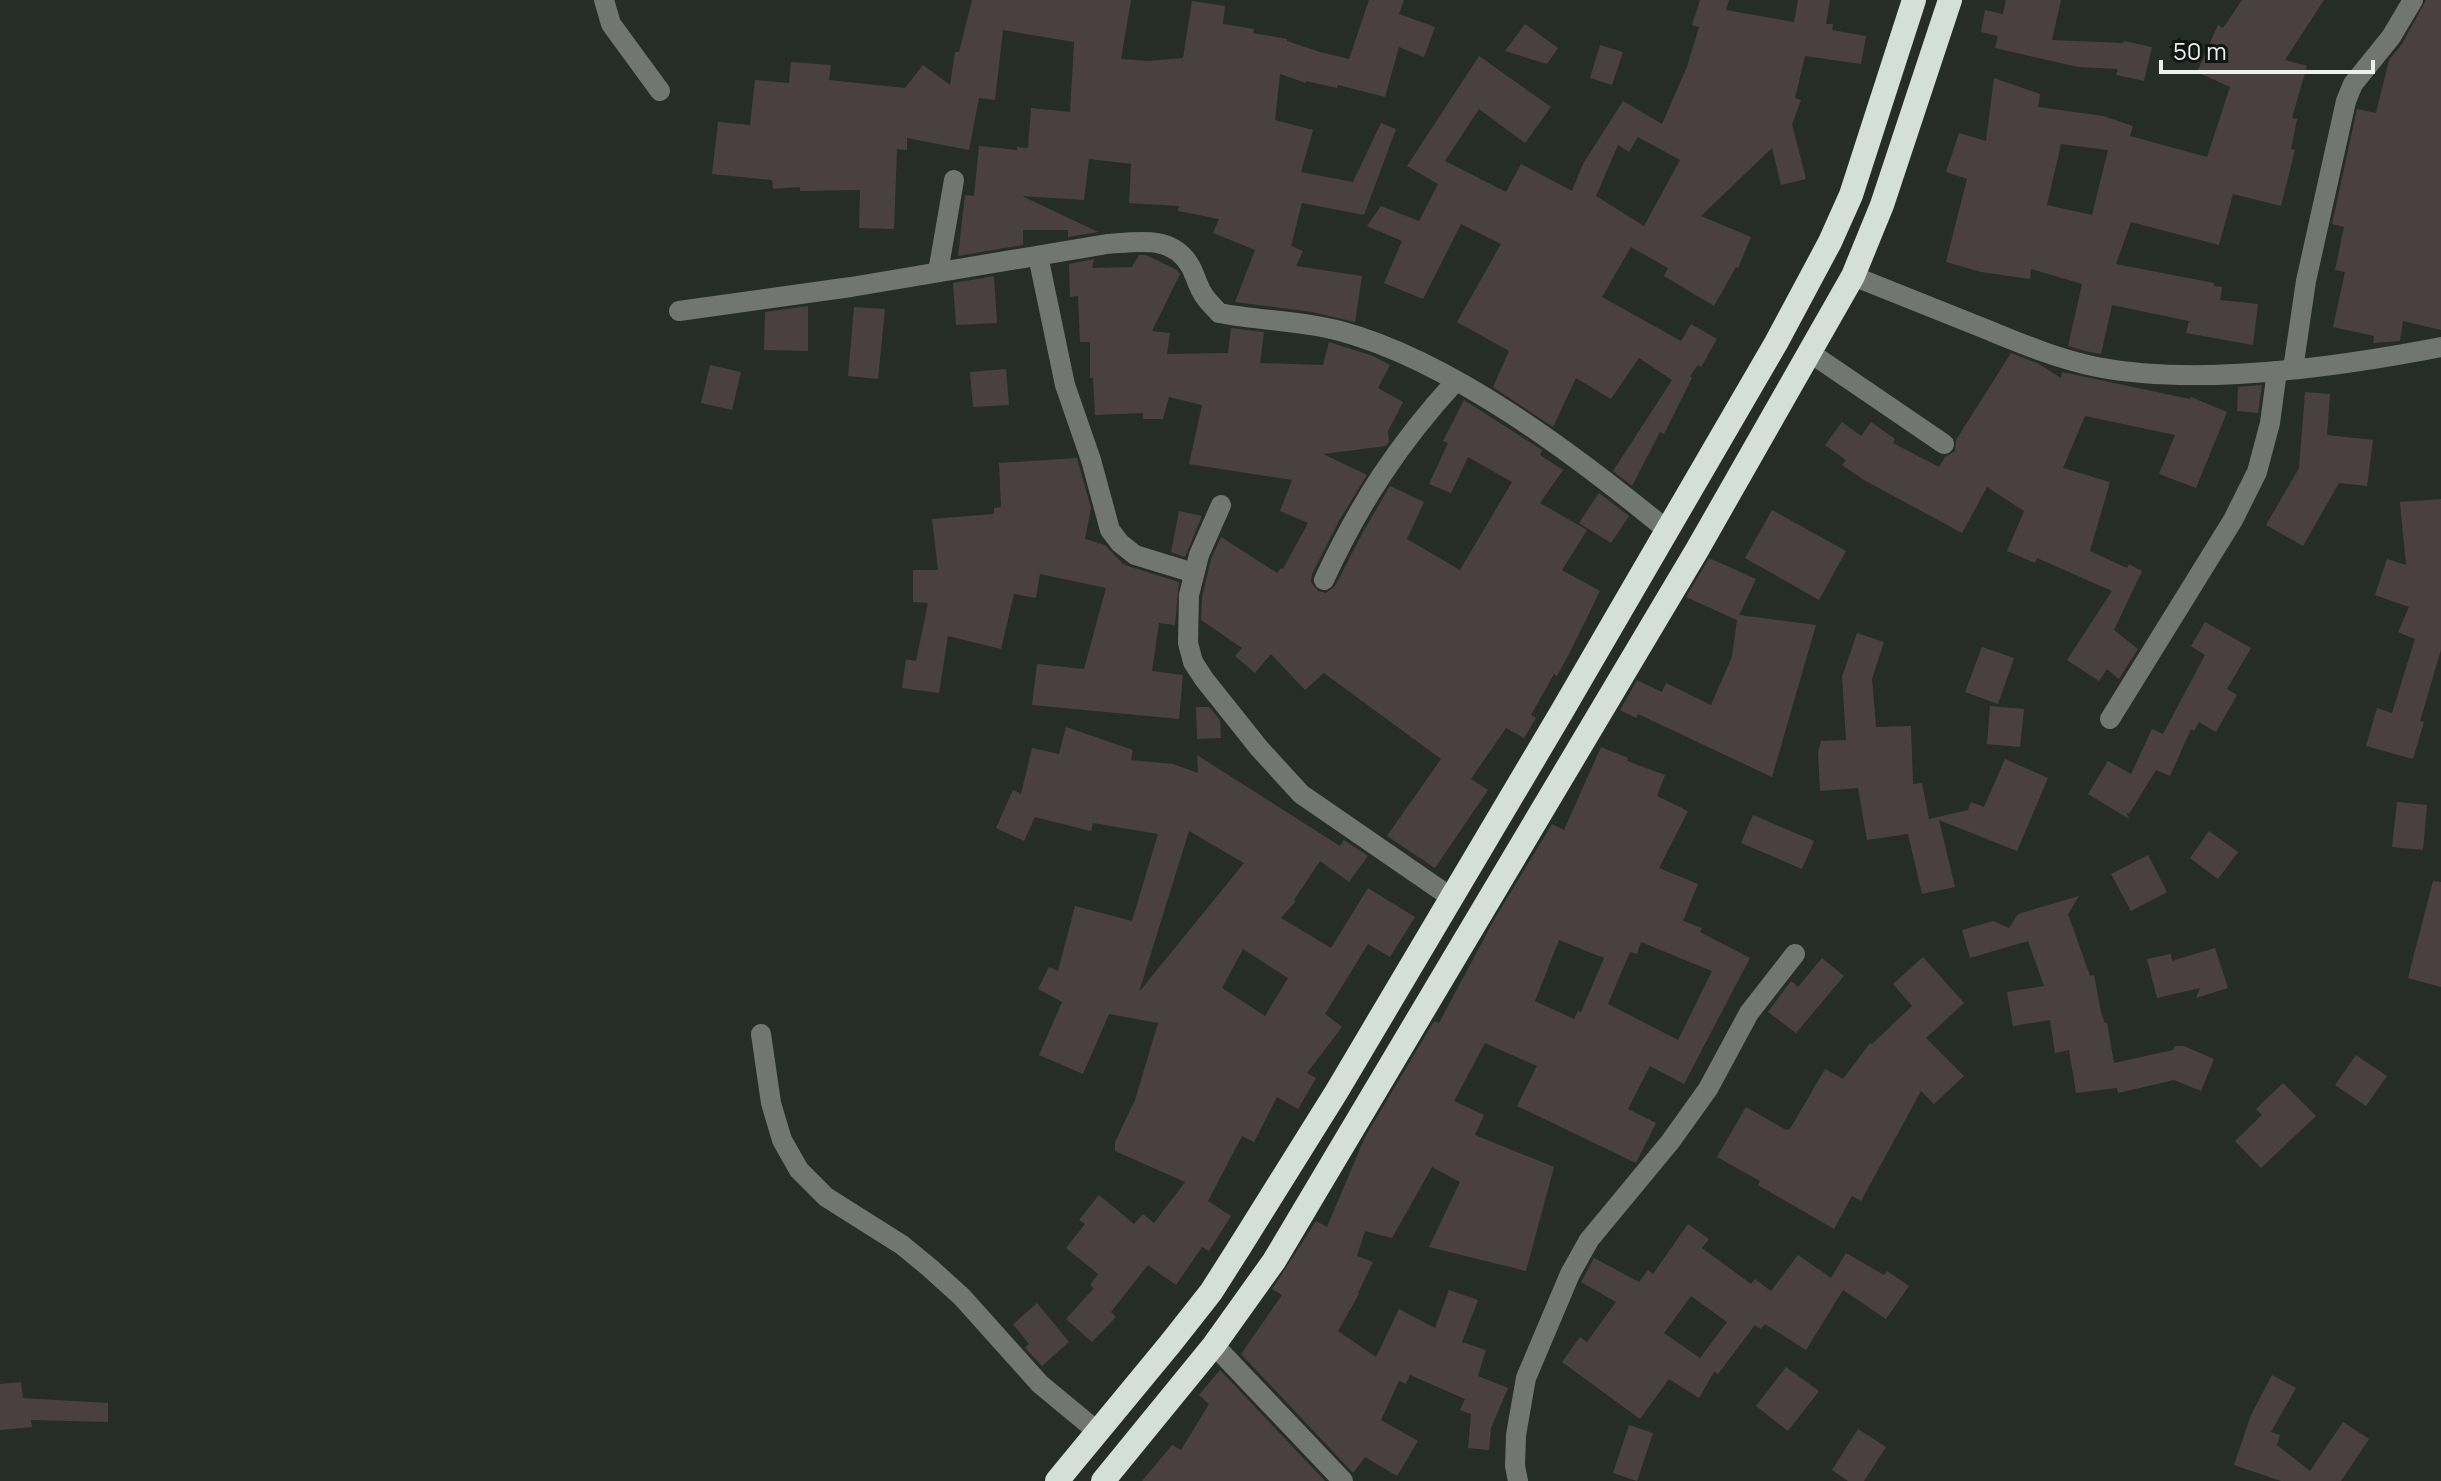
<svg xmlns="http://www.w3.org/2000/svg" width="2441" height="1481" font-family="Manrope,sans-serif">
	<rect width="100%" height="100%" fill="#262d29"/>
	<g fill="#4a4041" fill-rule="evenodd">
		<polygon points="972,0 1131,0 1121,59 1148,61 1183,58 1192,1 1225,6 1223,24 1254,29 1253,33 1287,39 1287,41 1320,52 1349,59 1369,0 1404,0 1399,14 1435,27 1424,57 1399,47 1385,97 1338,85 1337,88 1306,81 1306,83 1280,74 1275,120 1313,130 1301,172 1353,182 1381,123 1396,129 1364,215 1302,203 1291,246 1303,251 1296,266 1362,276 1355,322 1312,312 1235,302 1255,250 1213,233 1219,219 1178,211 1179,206 1129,203 1131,164 1089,159 1084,200 1022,196 1098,232 1068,237 1068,230 1023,230 1023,245 958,256 965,195 974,196 979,146 1017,150 1017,147 1028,148 1031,108 1070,112 1074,42 1003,30 995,100 979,98 969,150 907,138 907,150 897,149 894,229 859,228 860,190 800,191 800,187 773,189 772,180 712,174 718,122 750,125 755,80 789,83 791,62 831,65 829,80 905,88 923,65 950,85 955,52 959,52"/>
		<path d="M1700 0H1729L1726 10 1794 22 1798 0H1830L1826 24H1833L1832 30 1866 36 1861 64 1805 56 1795 98 1801 100 1792 124 1806 179 1781 185 1772 148 1701 216 1751 237 1738 268 1736 267 1714 306 1664 276 1668 268 1631 247 1602 297 1681 341 1691 324 1717 339 1701 367 1698 365 1690 376 1692 378 1664 434 1660 432 1632 486 1613 471 1672 380 1639 358 1611 399 1576 378 1553 427 1493 387 1509 351 1457 322 1501 244 1461 224 1423 299 1384 283 1402 241 1367 226 1381 206 1419 221 1438 184 1407 166 1479 56 1551 107 1525 143 1479 109 1445 161 1506 192 1521 164 1572 191 1583 164 1623 101 1662 124 1687 67 1699 27 1692 25ZM1638 137 1680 160 1644 226 1596 196 1618 145 1629 152Z"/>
		<polygon points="2006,0 2061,0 2052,40 2123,43 2124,41 2152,47 2144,81 2116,75 2118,69 2078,67 1995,48 1998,36 1981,32 1985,10 2003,14"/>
		<path d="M2242 0H2324L2285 60 2307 66 2292 118 2297 119 2291 149 2295 150 2281 206 2233 194 2219 245 2131 222 2116 264 2214 283V286L2222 287 2220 300 2258 304 2253 345 2186 333 2189 321 2112 305 2101 354 2085 351 2068 346 2082 284 2031 269 2030 279 1981 272 1946 262 1967 179 1946 172 1959 133 1986 141 1994 78 2040 94 2038 107 2103 116 2133 126 2130 136 2207 157 2230 87 2197 72 2218 25 2223 28ZM2061 144 2108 150 2092 215 2047 205Z"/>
		<polygon points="2426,0 2441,0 2441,330 2403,321 2400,341 2373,343 2374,336 2333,327 2345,272 2335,270 2344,227 2332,224 2357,109 2376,113 2389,60 2402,44"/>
		<polygon points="1525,24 1558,48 1547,64 1505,51"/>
		<polygon points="1600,45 1623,52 1612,85 1590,78"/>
		<polygon points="1139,255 1146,255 1177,270 1180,274 1152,331 1170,333 1167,354 1228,353 1231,328 1264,332 1260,363 1323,365 1329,342 1373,356 1390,365 1378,388 1403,402 1388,431 1389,442 1386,446 1323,454 1367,475 1340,519 1312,574 1311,582 1318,591 1326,593 1335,586 1363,532 1390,486 1424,502 1407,539 1460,570 1512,482 1468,457 1451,493 1429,484 1448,443 1443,441 1464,400 1542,450 1540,455 1563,470 1540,503 1587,530 1562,570 1600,591 1570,652 1557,676 1554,674 1531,715 1536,718 1524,738 1506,728 1471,779 1488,790 1435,868 1387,836 1441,759 1324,673 1305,690 1271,654 1255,673 1235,656 1242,648 1201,620 1202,597 1211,559 1221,537 1277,573 1281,568 1283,569 1308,523 1280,511 1292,480 1189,464 1202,405 1169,397 1163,419 1143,419 1143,413 1095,415 1093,378 1090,378 1090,342 1080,342 1078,296 1070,297 1069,264 1094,259 1092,268 1132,267"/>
		<polygon points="994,276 997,323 956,325 953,283"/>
		<polygon points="808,306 808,351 764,350 765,312"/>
		<polygon points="854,307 885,309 878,379 848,376"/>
		<polygon points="2011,353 2039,364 2061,378 2062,372 2190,399 2191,397 2227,412 2196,488 2159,474 2175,435 2085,416 2063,468 2110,482 2090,551 2127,568 2129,564 2142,571 2114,630 2138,649 2119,679 2107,669 2099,681 2067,660 2112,591 2037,558 2035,563 2007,551 2024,511 1987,487 1962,533 1864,480 1842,465 1846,460 1825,445 1842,422 1861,436 1871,422 1895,439 1893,443 1939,467 1945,457 1955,451 1956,440"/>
		<polygon points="710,365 741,372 732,410 701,403"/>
		<polygon points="1006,369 1009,405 973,407 970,372"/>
		<polygon points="2262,385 2258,413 2237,411 2238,387"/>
		<polygon points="2305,392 2330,394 2327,435 2373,440 2367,486 2339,483 2303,546 2266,525 2299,468"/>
		<polygon points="1077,458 1091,508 1085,539 1105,545 1123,564 1131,567 1179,582 1175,625 1159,623 1152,671 1183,675 1179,719 1032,705 1037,664 1084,669 1106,588 1040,574 1036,598 1014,594 1001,649 948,636 939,693 902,688 906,659 916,661 928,603 913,602 913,570 938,570 932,519 994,514 994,508 1001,507 999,463"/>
		<polygon points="1599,493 1629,516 1611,543 1579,523"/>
		<polygon points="2441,499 2441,650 2420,721 2424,722 2413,759 2366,746 2377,708 2392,713 2415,639 2398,632 2409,607 2375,595 2387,559 2406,565 2400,502"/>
		<polygon points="1772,510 1846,551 1819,600 1745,558"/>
		<polygon points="1179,511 1202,516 1185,557 1171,552"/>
		<polygon points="1709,558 1756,579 1739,615 1816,625 1772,777 1638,714 1636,718 1620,710 1637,680 1662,692 1666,683 1711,705 1732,657 1737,620 1686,597"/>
		<polygon points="2205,622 2251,648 2227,689 2237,695 2216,732 2199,722 2194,731 2191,729 2170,776 2156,770 2129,814 2126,812 2129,819 2088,794 2108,761 2131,774 2152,729 2163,734 2205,655 2191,646"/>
		<polygon points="1857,633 1884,642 1872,679 1876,727 1911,726 1913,784 1922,783 1929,819 1968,810 1971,802 1984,807 2005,759 2048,778 2017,851 1939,820 1955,887 1922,894 1908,834 1867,840 1858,788 1820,791 1818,752 1821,741 1846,740 1842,677"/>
		<polygon points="1982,647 2014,658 1998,704 1965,692"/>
		<polygon points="1990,706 2024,709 2020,747 1987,744"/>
		<polygon points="1196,707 1209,707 1220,720 1221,738 1197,739"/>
		<path d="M1066 727 1133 750 1131 760 1173 764 1198 773 1197 755 1340 846 1344 840 1368 856 1349 882 1320 861 1294 900 1296 901 1281 918 1331 948 1368 888 1415 917 1390 957 1368 944 1325 1014 1342 1027 1307 1073 1316 1078 1298 1109 1277 1097 1254 1142 1242 1136 1208 1201 1231 1216 1209 1251 1202 1247 1176 1285 1148 1265 1111 1312 1116 1317 1092 1342 1066 1319 1094 1288 1090 1285 1098 1274 1066 1248 1085 1224 1079 1220 1099 1195 1134 1224 1143 1214 1154 1223 1185 1182 1115 1151V1142L1135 1100 1158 1023 1109 1014 1083 1074 1039 1055 1062 1002 1038 989 1049 967 1058 971 1075 906 1132 921 1158 834 1093 823 1091 831 1035 817 1024 841 996 828 1013 790 1021 794 1032 748 1059 754ZM1189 831 1244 863 1139 992ZM1243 949 1288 978 1265 1016 1222 988Z"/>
		<path d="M1601 747 1628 758 1627 761 1665 775 1657 796 1688 811 1659 868 1698 884 1683 921 1702 928 1700 932 1750 958 1684 1084 1650 1066 1628 1109 1656 1123 1636 1163 1517 1106 1537 1066 1485 1043 1454 1101 1484 1115 1475 1135 1554 1167 1526 1271 1429 1247 1460 1182 1432 1167 1392 1238 1365 1231 1357 1256 1373 1262 1358 1293 1359 1294 1338 1331 1376 1357 1399 1309 1435 1328 1449 1290 1478 1300 1462 1342 1486 1350 1478 1376 1508 1388 1491 1428 1489 1450 1468 1448 1471 1414 1460 1410 1465 1399 1410 1375 1406 1384 1399 1381 1381 1420 1418 1441 1397 1476 1365 1457 1353 1473 1241 1354 1282 1295 1272 1289 1316 1221 1327 1227 1365 1137 1434 1021 1439 1023 1495 918 1552 824 1564 830ZM1559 940 1604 958 1581 1012 1578 1011 1574 1019 1535 1001ZM1641 942 1712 971 1678 1040 1608 1004 1630 952 1637 954Z"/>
		<polygon points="2397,802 2427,805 2423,850 2392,847"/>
		<polygon points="1753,815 1814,841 1802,869 1741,843"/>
		<polygon points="2209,831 2238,852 2218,879 2190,858"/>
		<polygon points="2148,855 2167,892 2131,911 2111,874"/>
		<polygon points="2433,881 2441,882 2441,987 2408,978"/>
		<polygon points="2079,896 2068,914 2090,976 2094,975 2101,1012 2105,1023 2107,1023 2114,1063 2173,1050 2175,1046 2184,1046 2214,1059 2201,1091 2174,1080 2118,1093 2117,1088 2076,1093 2069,1050 2055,1053 2050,1020 2013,1026 2007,992 2044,986 2028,941 1970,958 1962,930 1993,921 2009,928 2018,914"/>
		<polygon points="2215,948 2228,988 2196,998 2200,988 2157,998 2147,959 2171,954 2172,961"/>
		<polygon points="1923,957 1964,1003 1926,1038 1964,1076 1934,1104 1921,1091 1861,1201 1852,1196 1834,1229 1758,1185 1760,1181 1717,1157 1746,1107 1786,1130 1790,1129 1825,1069 1843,1079 1870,1043 1872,1044 1912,1006 1893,984"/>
		<polygon points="1822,958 1844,976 1796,1033 1768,1012 1791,981 1798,987"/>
		<polygon points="2356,1055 2387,1076 2366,1106 2335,1085"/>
		<polygon points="2283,1083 2316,1116 2261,1168 2235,1141 2262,1115 2256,1109"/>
		<path d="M1688 1224 1709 1239 1702 1248 1751 1284 1755 1279 1771 1291 1798 1255 1831 1278 1846 1253 1884 1275 1887 1271 1909 1286 1886 1319 1843 1290 1806 1350 1765 1324 1761 1329 1755 1325 1718 1374 1714 1372 1699 1398 1669 1379 1640 1419 1562 1362 1580 1337 1587 1342 1616 1302 1581 1282 1594 1258 1639 1282 1648 1270 1653 1274ZM1691 1296 1727 1322 1700 1358 1664 1333Z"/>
		<polygon points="1037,1303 1069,1342 1042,1366 1025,1348 1029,1344 1013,1324"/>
		<polygon points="1786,1367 1819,1391 1788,1431 1756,1406"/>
		<polygon points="1220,1370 1325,1481 1142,1481 1172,1445 1181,1450 1209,1404 1199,1395"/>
		<polygon points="2272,1375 2296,1388 2271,1432 2280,1435 2277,1445 2310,1471 2343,1422 2369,1439 2341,1481 2281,1481 2234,1465 2251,1415"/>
		<polygon points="21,1382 23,1398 108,1403 108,1422 31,1420 32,1427 0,1430 0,1384"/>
		<polygon points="1629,1425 1653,1433 1637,1481 1613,1473"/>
		<polygon points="1858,1429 1886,1447 1864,1481 1848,1481 1832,1470"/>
	</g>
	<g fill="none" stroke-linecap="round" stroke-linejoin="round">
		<g stroke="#727673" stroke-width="20">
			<polyline points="604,0 611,24 660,91"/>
			<polyline points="1038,256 1065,385 1091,460 1110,530 1120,543 1135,555 1194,573"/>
			<polyline points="938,272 954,180"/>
			<path d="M1853 276C1896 293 1939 310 1983 328 2020 343 2057 359 2097 367 2201 387 2338 367 2441 347"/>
			<path d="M679 311 851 287 1107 244C1137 242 1171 235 1189 264 1195 273 1197 285 1203 294 1207 301 1214 307 1219 313 1260 321 1300 320 1340 331 1452 361 1578 457 1667 530"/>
			<polyline points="1809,352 1944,444"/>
			<polyline points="2293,369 2306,281 2346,101 2353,84 2391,37 2413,0"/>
			<polyline points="1221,505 1199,555 1189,595 1188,643 1193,662 1204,679 1259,748 1301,794 1452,898"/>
			<path d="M1324 580C1359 504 1399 443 1455 382"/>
			<polyline points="2110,719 2233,520 2257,472 2270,423 2277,371"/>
			<polyline points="761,1034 771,1103 782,1140 799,1170 826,1197 902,1245 930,1268 962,1297 1040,1384 1098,1432"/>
			<polyline points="1214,1345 1343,1481"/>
			<polyline points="1518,1481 1515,1466 1516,1435 1526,1378 1570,1274 1589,1240 1670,1142 1708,1089 1749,1013 1795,954"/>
		</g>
		<g stroke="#d5dfd9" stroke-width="24">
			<polyline points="1057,1481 1170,1344 1211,1292 1239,1248 1337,1091 1561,713 1776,343 1830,242 1851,195 1914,0"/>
			<polyline points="1103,1481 1214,1345 1274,1261 1697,550 1853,276 1882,205 1950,0"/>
		</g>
	</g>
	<path d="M2161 60v12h212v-12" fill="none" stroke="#ebf0ed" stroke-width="4"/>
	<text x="2173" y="60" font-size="24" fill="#ebf0ed" stroke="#111513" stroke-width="6" paint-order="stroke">50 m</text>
</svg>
